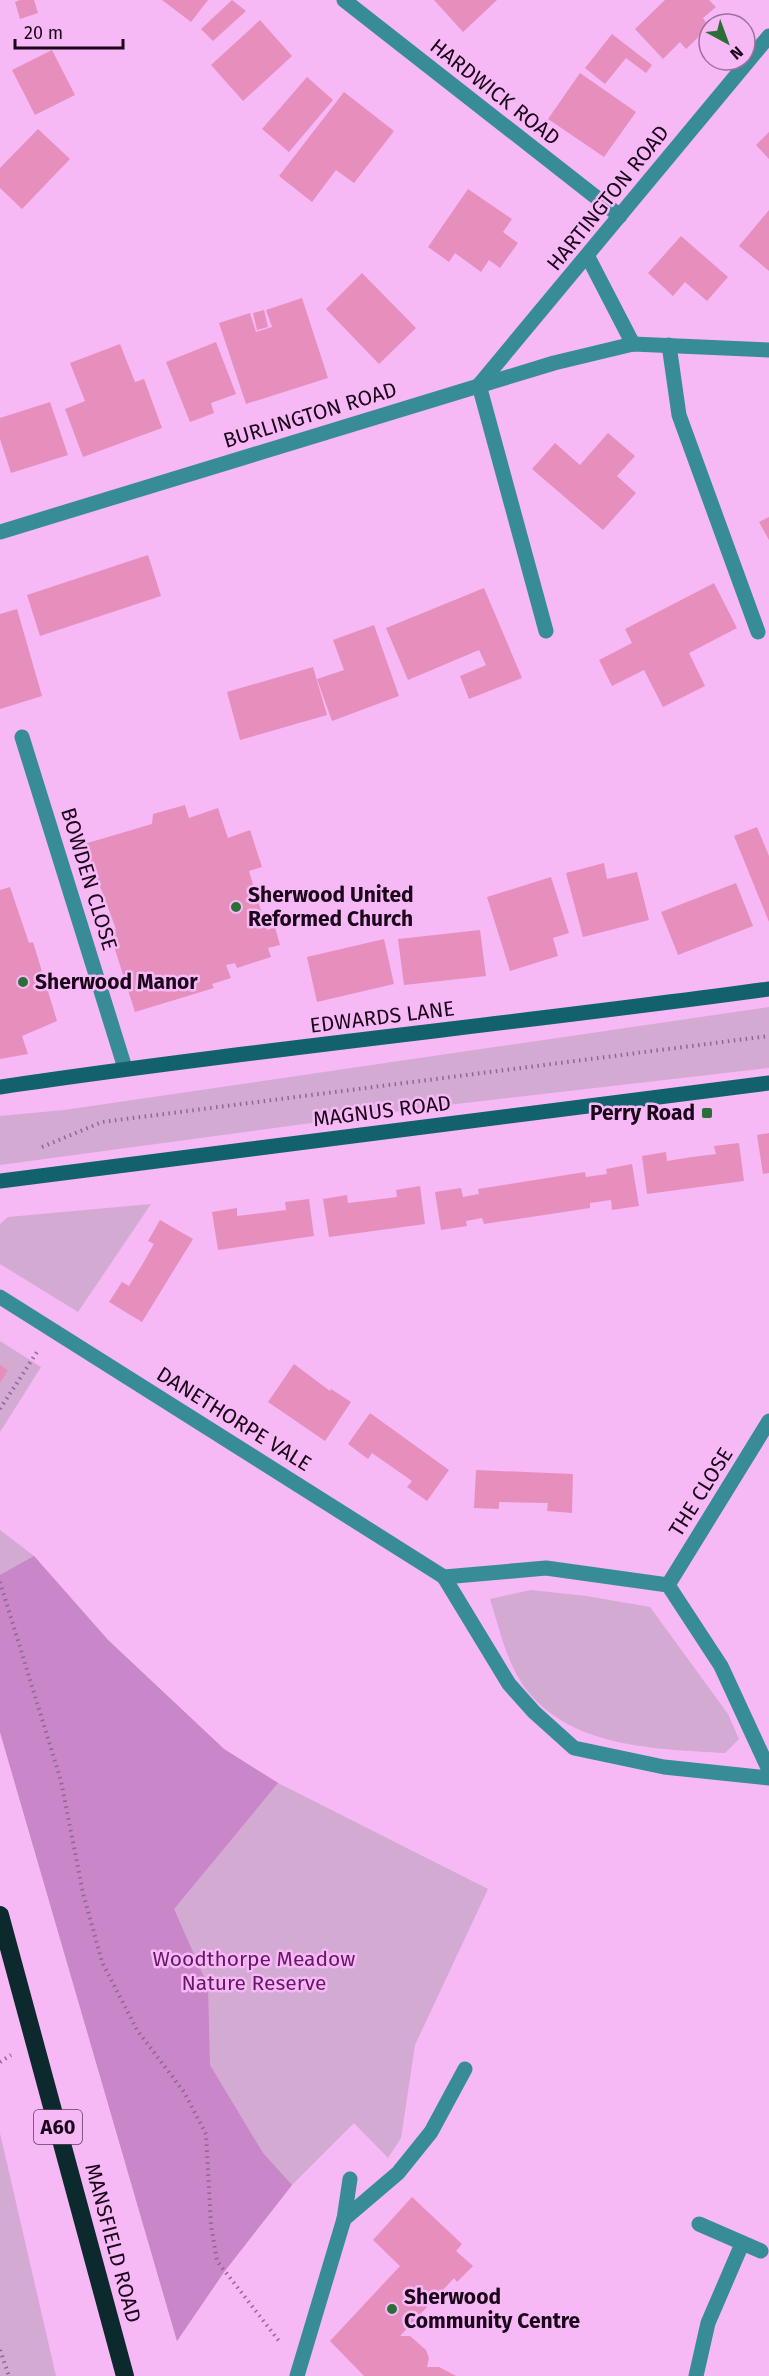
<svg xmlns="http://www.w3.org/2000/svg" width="769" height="2376" font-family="'Fira Sans',sans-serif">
	<rect width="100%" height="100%" fill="#f7b8f6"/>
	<g fill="#d3aad2">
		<polygon points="769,1007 769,1068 422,1108 0,1165 0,1116 64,1110"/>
		<polygon points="151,1204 78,1312 0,1264 0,1224 8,1217"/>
		<polygon points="0,1341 41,1367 0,1432"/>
		<polygon points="0,1530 34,1556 108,1640 224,1749 278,1783 488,1889 415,2045 401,2138 388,2158 354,2123 292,2185 224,2272 177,2341 0,1732"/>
		<path d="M531 1590 586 1596 650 1607 728 1714 739 1739 725 1753C656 1749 567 1748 523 1685 506 1660 499 1627 490 1599Z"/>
		<polygon points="0,2133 56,2376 0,2376"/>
	</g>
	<polygon fill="#c986c8" points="34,1556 108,1640 224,1749 278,1783 174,1909 208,1986 210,2065 263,2153 292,2185 224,2272 177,2341 0,1732 0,1575"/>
	<g fill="#e68fbd">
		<polygon points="20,0 34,0 38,13 20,19 15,2"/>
		<polygon points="162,0 208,0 191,22"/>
		<polygon points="232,0 246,11 213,41 201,29"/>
		<polygon points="434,0 497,0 463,32"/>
		<polygon points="665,0 709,0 716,7 703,18 709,27 686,49 680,42 663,59 635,29"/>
		<polygon points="260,20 292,56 243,101 211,65"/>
		<polygon points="612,34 652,65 646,73 626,58 605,84 585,68"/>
		<polygon points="52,50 75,95 35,115 12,70"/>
		<polygon points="580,73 636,112 604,157 548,119"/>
		<polygon points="307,77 333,100 289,152 262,129"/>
		<polygon points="344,92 394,131 354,183 336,170 312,202 279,176"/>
		<polygon points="38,129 70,159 22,209 0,188 0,168"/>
		<polygon points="769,132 769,159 756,145"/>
		<polygon points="468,189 512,219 503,232 518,243 500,268 489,260 481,272 455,253 449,262 428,247"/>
		<polygon points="769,210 769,271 739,246"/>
		<polygon points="681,236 728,277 707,301 685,282 673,296 648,273"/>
		<polygon points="362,273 416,328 379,364 326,309"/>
		<polygon points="302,298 328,378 246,404 219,323 250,313 256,332 272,327 266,310"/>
		<polygon points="264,310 268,327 257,330 253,313"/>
		<polygon points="216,342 236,394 211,403 214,413 190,422 166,362"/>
		<polygon points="120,344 135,382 144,379 162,428 83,457 65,409 85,401 70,363"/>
		<polygon points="50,402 68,455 11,473 0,439 0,418"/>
		<polygon points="608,433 635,456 617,476 636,493 603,530 532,469 555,443 580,465"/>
		<polygon points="769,517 769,540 759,522"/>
		<polygon points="148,555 161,596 40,636 27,595"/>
		<polygon points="714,583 737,628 689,653 705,686 663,707 644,670 612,686 599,660 632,643 625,629"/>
		<polygon points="484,588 522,678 469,699 460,676 486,665 479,650 408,680 386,628"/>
		<polygon points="17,609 42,696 0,709 0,614"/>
		<polygon points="374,625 399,696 332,721 317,679 344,670 333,640"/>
		<polygon points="313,667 327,715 240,740 227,692"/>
		<polygon points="185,805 189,818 218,808 228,838 250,830 262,867 249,871 267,930 275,927 280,945 268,948 271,957 237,968 235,963 226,965 231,978 212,984 214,988 135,1012 109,931 116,929 84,844 152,824 153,814"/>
		<polygon points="757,827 769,856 769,922 734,836"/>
		<polygon points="604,863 607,879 637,872 649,920 583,937 566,873"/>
		<polygon points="551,877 569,933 553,938 558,956 510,971 487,897"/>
		<polygon points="736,883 753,926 678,955 661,912"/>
		<polygon points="10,887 29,943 33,942 57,1021 22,1036 28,1054 0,1059 0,890"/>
		<polygon points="480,930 486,976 404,985 398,939"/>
		<polygon points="384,939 394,984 317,1002 307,957"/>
		<polygon points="769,1133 769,1173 763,1174 757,1135"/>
		<polygon points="739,1143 744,1181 647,1194 642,1156 666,1152 667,1161 692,1157 716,1154 714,1146"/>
		<polygon points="632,1164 639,1206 612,1210 611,1200 590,1203 590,1208 484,1224 482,1218 466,1221 467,1226 441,1230 435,1192 461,1188 463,1197 479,1194 478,1189 585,1172 586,1177 607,1174 606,1169"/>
		<polygon points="420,1186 425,1224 329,1237 323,1199 347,1195 348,1203 373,1200 397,1197 396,1190"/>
		<polygon points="309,1199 314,1236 218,1250 212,1212 237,1208 237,1216 262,1213 286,1210 285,1202"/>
		<polygon points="160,1220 193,1239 142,1322 109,1302 122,1282 129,1286 142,1265 154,1244 148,1241"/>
		<polygon points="294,1364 330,1391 331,1389 351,1402 325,1441 268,1402"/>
		<polygon points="0,1365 8,1370 0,1383"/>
		<polygon points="370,1413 449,1470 427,1501 407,1487 412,1481 372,1453 368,1459 348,1444"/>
		<polygon points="476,1470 573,1474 572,1513 547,1511 548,1503 499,1502 499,1509 474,1508"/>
		<polygon points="412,2197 462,2244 456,2251 473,2266 457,2282 454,2278 400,2336 410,2336 426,2350 429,2358 427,2367 439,2367 456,2376 364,2376 330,2341 400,2266 373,2240"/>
	</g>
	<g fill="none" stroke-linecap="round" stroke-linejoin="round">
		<g stroke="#926691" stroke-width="4" stroke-dasharray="1.5 4.5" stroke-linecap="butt">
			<polyline points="42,1147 102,1122 769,1036"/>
			<polyline points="0,1409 37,1352"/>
			<polyline points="0,1582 61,1781 83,1893 102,1962 137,2030 184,2092 206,2134 211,2225 217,2261 279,2341"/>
			<polyline points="0,2062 11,2055"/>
			<polyline points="0,2350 9,2376"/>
		</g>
		<g stroke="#388c97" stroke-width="15">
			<polyline points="669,345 679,415 758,632"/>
			<polyline points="479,385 546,631"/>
			<polyline points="22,737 125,1068"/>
			<polyline points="344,2219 398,2173 431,2132 465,2069"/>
			<polyline points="297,2376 344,2219 350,2179"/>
		</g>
		<g stroke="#388c97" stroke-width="15">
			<polyline points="344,0 620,216"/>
			<polyline points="588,257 633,344"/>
			<polyline points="479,385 769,36"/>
			<polyline points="0,532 554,363 633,344 769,350"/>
			<polyline points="0,1297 444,1577 509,1684 534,1712 574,1748 664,1767 769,1778"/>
			<polyline points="444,1577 546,1568 668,1585 721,1666 769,1770"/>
			<polyline points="668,1585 769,1421"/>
			<polyline points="699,2224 761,2251"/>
			<polyline points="696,2376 708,2323 742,2244"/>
		</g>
		<g stroke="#11626c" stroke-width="15">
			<path d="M0 1087C256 1049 513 1024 769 989"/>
			<polyline points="0,1181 769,1083"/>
		</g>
		<polyline stroke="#0c2a2e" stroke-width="18" points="0,1915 125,2376"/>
	</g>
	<g fill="#2c6e38" stroke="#f7b8f6" stroke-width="2">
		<circle cx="236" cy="907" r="6"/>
		<circle cx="23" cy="982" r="6"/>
		<rect x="701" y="1107" width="12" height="12" rx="3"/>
		<circle cx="392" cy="2309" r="6"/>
	</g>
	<g text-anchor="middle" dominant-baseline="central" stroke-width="5" stroke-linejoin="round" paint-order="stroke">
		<rect fill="#f7b8f6" stroke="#5d3b5d" stroke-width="1.5" x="34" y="2110" width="48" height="34" rx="4.5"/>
		<g font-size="20" font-weight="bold" fill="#1b051b">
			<text x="58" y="2127">A60</text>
		</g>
		<g font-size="21" fill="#1b051b" stroke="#f7b8f6">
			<text transform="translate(495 92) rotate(38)">HARDWICK ROAD</text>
			<text transform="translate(608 198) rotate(-51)">HARTINGTON ROAD</text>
			<text transform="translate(310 415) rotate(-17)">BURLINGTON ROAD</text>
			<text transform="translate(89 879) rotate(73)">BOWDEN CLOSE</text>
			<text transform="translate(382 1017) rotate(-7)">EDWARDS LANE</text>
			<text transform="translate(382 1111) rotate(-7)">MAGNUS ROAD</text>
			<text transform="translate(234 1419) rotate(32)">DANETHORPE VALE</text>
			<text transform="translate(701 1492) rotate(-58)">THE CLOSE</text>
			<text transform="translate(113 2243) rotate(75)">MANSFIELD ROAD</text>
		</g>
		<g font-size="21" font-weight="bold" fill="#1b051b" stroke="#f7b8f6" text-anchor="start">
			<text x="248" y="895">Sherwood United<tspan x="248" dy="24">Reformed Church</tspan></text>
			<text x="35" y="982">Sherwood Manor</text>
			<text x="695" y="1113" text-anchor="end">Perry Road</text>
			<text x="404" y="2297">Sherwood<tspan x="404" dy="24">Community Centre</tspan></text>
		</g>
		<g font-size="21" fill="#681669" stroke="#f7b8f6">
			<text x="254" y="1959">Woodthorpe Meadow<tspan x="254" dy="24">Nature Reserve</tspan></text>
		</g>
	</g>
	<g transform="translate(727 42) rotate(139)"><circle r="28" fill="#f7b8f6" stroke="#9f709e" stroke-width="1.5"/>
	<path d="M0-4.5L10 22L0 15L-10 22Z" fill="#2c6e38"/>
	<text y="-9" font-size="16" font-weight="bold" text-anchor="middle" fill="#1b051b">N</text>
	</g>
	<path d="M15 39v9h108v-9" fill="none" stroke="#1b051b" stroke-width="3"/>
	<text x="24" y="39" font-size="18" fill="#1b051b" stroke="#f7b8f6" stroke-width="4.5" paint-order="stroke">20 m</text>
</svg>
